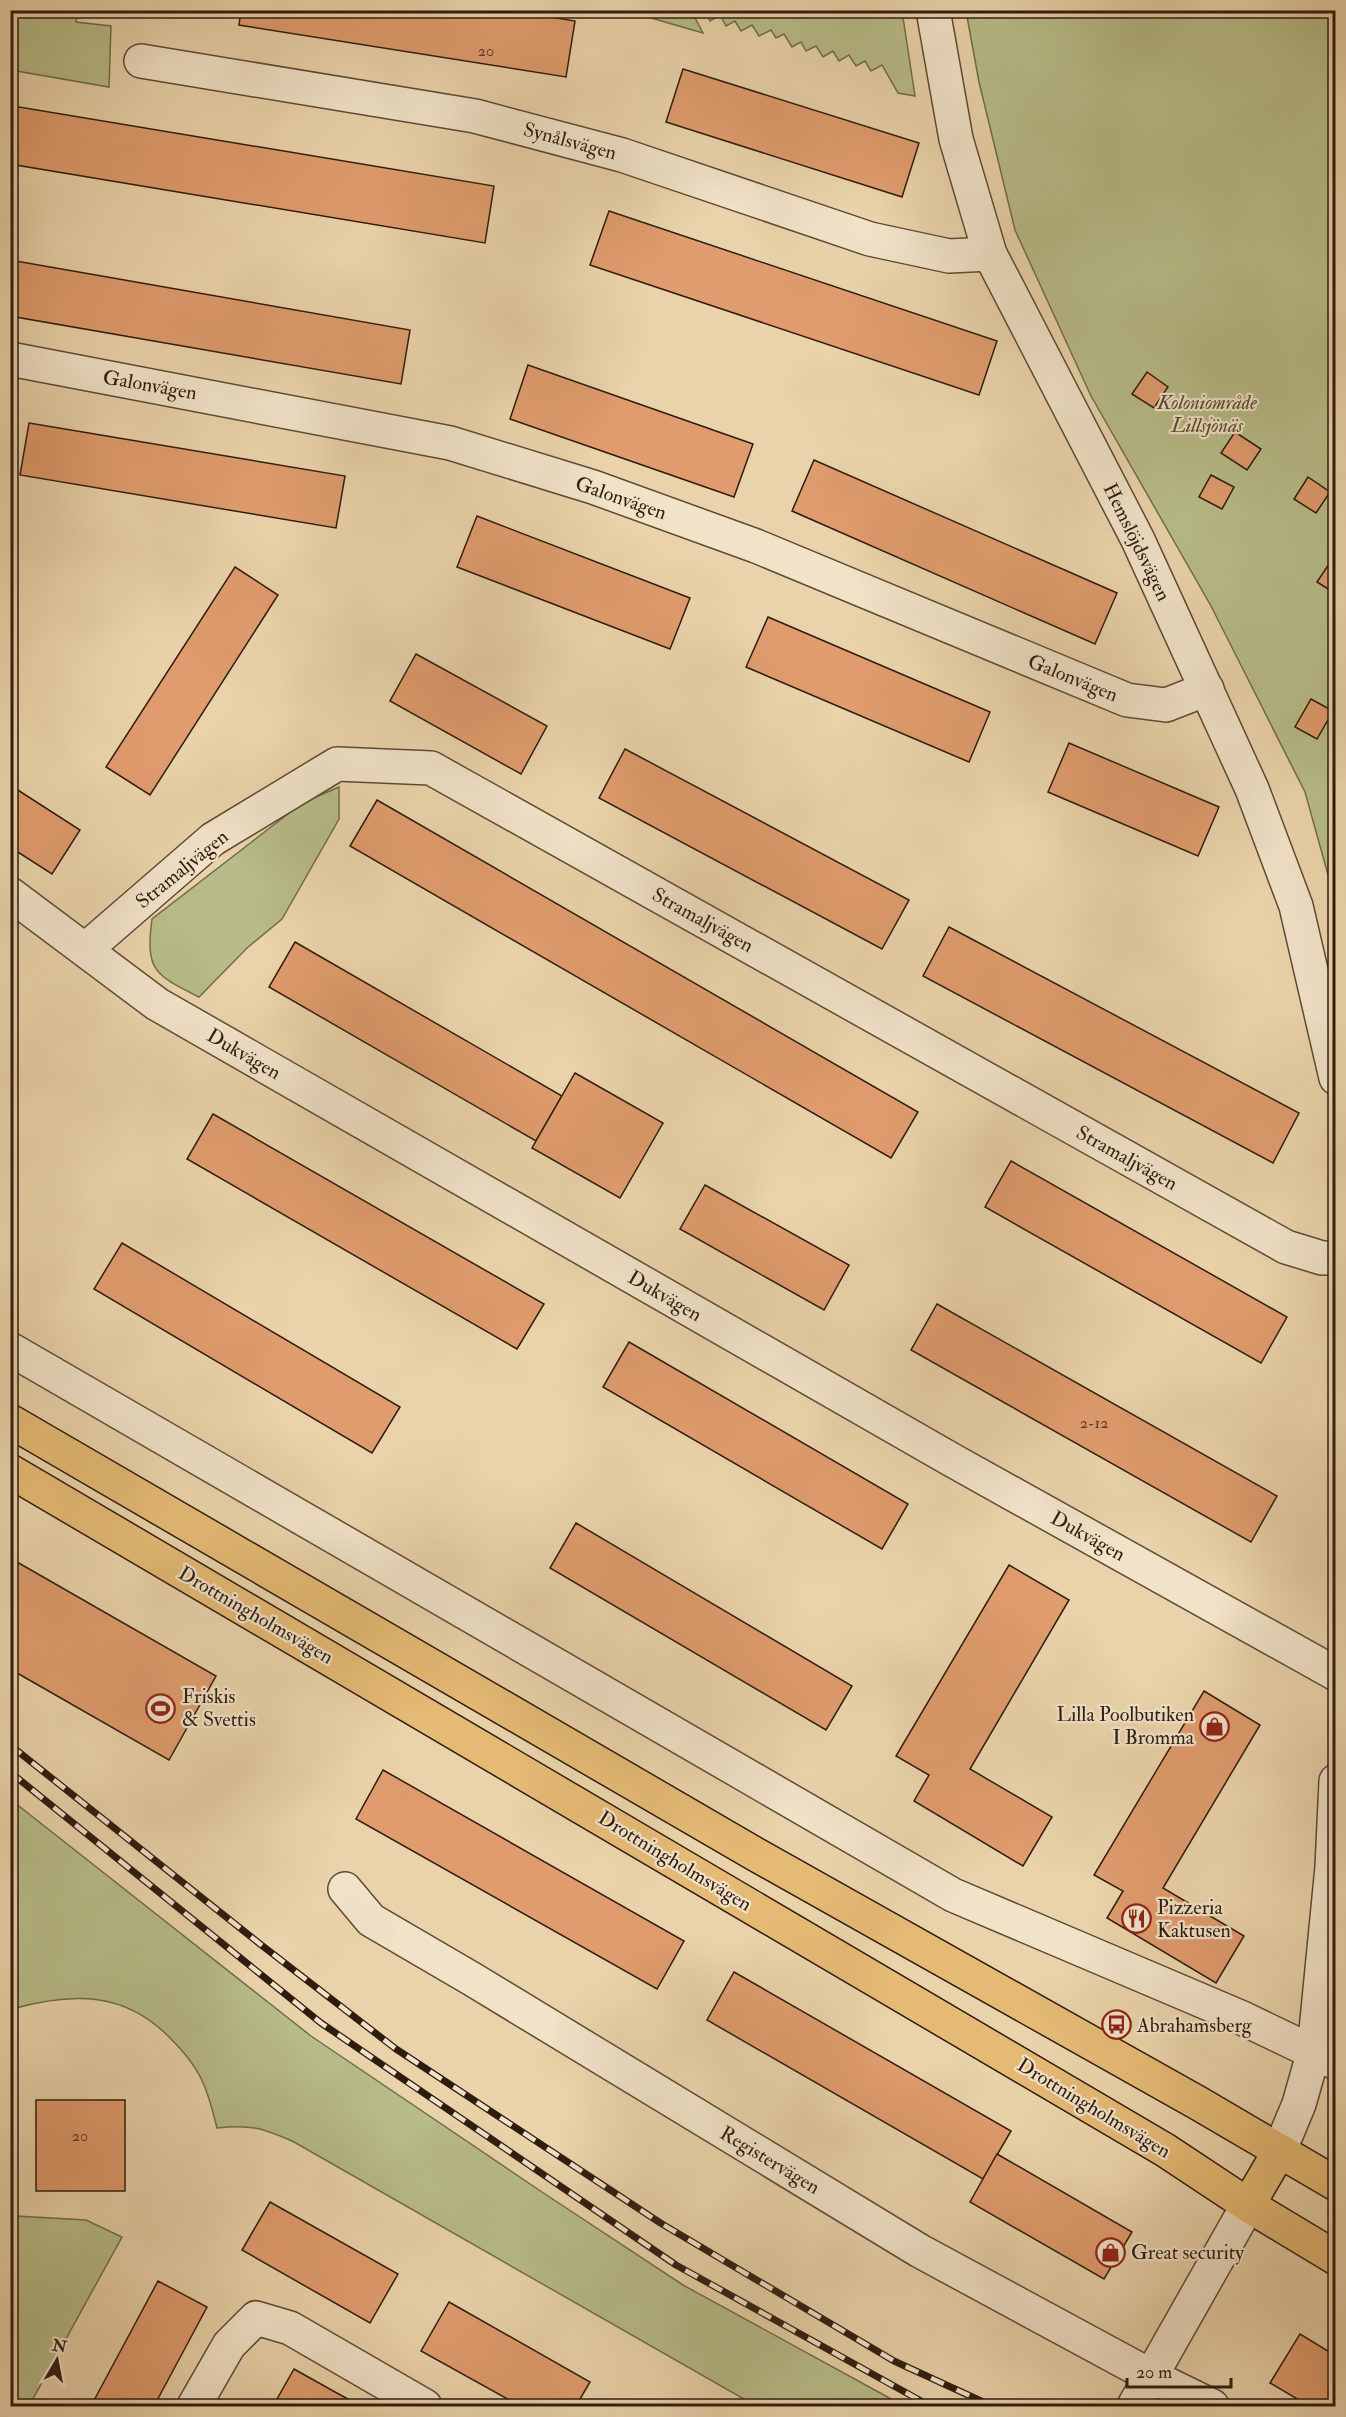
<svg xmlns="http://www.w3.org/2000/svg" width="1346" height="2417" font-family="'IM FELL Double Pica',serif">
	<rect width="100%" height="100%" fill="#ead3aa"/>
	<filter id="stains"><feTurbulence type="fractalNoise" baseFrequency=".00333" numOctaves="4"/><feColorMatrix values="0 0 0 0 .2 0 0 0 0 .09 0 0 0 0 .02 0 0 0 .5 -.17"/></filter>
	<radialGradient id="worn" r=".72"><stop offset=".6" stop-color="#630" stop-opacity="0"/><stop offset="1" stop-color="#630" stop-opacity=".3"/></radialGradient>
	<g fill="#b7bc88" stroke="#726c4c" stroke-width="1.5">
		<polygon points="10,11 78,11 76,22 111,26 109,87 11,70"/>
		<polygon points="627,11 902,11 915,96 898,93 882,65 871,71 865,61 856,66 849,55 839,61 833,51 823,57 816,46 806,51 801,42 792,47 784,34 776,38 771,30 759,36 752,25 741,31 735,21 726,26 720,15 710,21 704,11 694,16 703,33"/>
		<polygon points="966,11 1335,11 1335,900 1305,792 1211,606 1091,396 1015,230 979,82"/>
		<path d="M339 787V819L282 919 247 948 199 997C155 975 145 971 152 919L302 803Z"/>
		<path d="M10 1799 311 2036 542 2192 683 2285 904 2406H756L294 2142C263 2128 250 2124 217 2128 214 2116 211 2104 207 2093 201 2074 186 2054 172 2040 126 1991 73 1992 12 2009L16 2216 86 2220 122 2237 29 2406H11Z"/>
	</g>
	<g fill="#e09c6e" stroke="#2e1c0f" stroke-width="1.5">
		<polygon points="114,10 181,10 180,17"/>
		<polygon points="241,10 509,10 575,21 566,77 239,25"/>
		<polygon points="683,69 919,143 902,197 666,122"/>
		<polygon points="13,106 494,186 485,243 10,164 10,124"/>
		<polygon points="609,211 997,341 979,395 590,265"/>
		<polygon points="10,260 410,330 401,384 10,316"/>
		<polygon points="528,365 753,444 734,497 510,419"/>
		<polygon points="1147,372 1168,387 1154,408 1132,394"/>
		<polygon points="29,423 345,476 336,528 20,475"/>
		<polygon points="1235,432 1261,449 1247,470 1221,453"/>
		<polygon points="814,460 1117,593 1095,644 792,511"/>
		<polygon points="1211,475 1234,487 1222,509 1199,497"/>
		<polygon points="1308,477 1330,492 1316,513 1294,499"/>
		<polygon points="477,516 690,598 670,649 457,567"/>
		<polygon points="1331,561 1336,564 1336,594 1317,582"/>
		<polygon points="235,567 278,595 150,795 106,767"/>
		<polygon points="768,617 990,712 969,762 746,667"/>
		<polygon points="416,654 547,726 521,774 390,701"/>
		<polygon points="1311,699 1333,711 1317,739 1295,727"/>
		<polygon points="1069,743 1219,807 1198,856 1048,792"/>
		<polygon points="625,749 909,900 882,949 599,798"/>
		<polygon points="10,785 80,830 52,874 10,847"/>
		<polygon points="377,800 918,1112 891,1158 350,846"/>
		<polygon points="949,927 1299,1113 1273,1163 923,976"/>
		<polygon points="295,942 562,1096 536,1141 269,987"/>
		<polygon points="575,1073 663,1123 620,1198 532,1148"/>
		<polygon points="213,1114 544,1304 517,1349 187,1159"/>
		<polygon points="1011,1161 1287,1317 1261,1363 985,1207"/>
		<polygon points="705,1185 849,1265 824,1310 680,1229"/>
		<polygon points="122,1243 400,1407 372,1453 94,1289"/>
		<polygon points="937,1304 1277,1496 1251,1542 911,1350"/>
		<polygon points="629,1342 908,1504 882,1549 603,1387"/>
		<polygon points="576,1523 852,1686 826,1730 550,1568"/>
		<polygon points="10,1558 216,1676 169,1760 10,1669 10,1664 17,1652 10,1648"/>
		<polygon points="1009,1565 1069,1600 970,1769 1052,1817 1023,1866 914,1801 929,1775 896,1756"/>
		<polygon points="1204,1691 1260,1725 1163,1888 1244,1936 1216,1983 1107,1918 1123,1891 1094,1875"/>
		<polygon points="383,1770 684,1941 657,1989 356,1819"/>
		<polygon points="734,1972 1011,2131 983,2179 707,2020"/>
		<rect x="36" y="2100" width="89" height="91"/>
		<polygon points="997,2154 1132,2232 1104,2279 970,2202"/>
		<polygon points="270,2202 398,2274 370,2323 242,2250"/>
		<polygon points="158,2281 207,2307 183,2352 154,2406 91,2406"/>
		<polygon points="449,2302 590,2382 576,2406 520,2406 421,2351"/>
		<polygon points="1300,2334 1336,2356 1336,2406 1309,2406 1270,2383"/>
		<polygon points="294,2369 335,2392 361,2406 273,2406"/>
	</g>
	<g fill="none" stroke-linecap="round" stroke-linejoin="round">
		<defs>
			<g id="minor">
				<polyline points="933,10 956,139 990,254 1138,540 1252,789 1296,906 1336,1078"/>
				<polyline points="141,61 475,116 622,155 870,239 949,256 990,254"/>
				<polyline points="10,359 450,443 593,487 756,546 1127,700 1166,705 1207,689"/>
				<polyline points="10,894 157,1004 952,1460 1336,1674"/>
				<polyline points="86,949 213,839 337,764 431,768 1286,1247 1322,1258 1336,1258"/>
				<polyline points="10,1349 953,1895 1240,2017 1336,2063"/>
				<polyline points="345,1889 371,1920 472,1979 920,2251 1151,2376 1212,2406"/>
				<polyline points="1279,2152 1299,2104 1314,2051 1332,1867 1336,1781"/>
				<polyline points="194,2406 229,2345 256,2318 290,2328 425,2406"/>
				<polyline points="1134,2406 1248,2205"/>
			</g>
			<g id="major">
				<polyline points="10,1421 755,1854 1198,2103 1336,2184"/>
				<polyline points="10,1471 1165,2150 1248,2205 1336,2258"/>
				<polyline points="1248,2205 1279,2152"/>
			</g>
		</defs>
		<use href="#minor" stroke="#5d4a36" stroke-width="36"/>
		<use href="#major" stroke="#2e1c0f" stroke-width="36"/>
		<use href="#minor" stroke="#f1e2c8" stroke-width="33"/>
		<use href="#major" stroke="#e5ba75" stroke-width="33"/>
		<defs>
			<g id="rail">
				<polyline points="10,1745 260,1944 396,2049 662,2224 894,2361 992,2406"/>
				<polyline points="10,1772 321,2023 676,2265 930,2406"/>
			</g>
		</defs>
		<use href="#rail" stroke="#2e1c0f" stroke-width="7"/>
		<use href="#rail" stroke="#f1e2c8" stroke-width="4.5" stroke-dasharray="14" stroke-linecap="butt"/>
	</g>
	<defs>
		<symbol id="stadium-ring" viewBox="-11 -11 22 22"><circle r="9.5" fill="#f1e2c8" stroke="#8f2418" stroke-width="1.5"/><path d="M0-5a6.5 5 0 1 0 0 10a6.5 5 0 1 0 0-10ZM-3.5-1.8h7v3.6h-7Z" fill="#8f2418"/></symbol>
		<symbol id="shop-ring" viewBox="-11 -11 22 22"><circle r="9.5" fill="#f1e2c8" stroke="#8f2418" stroke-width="1.5"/><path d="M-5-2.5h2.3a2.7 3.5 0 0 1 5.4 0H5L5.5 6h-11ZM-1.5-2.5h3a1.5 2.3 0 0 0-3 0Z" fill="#8f2418"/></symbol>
		<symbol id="restaurant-ring" viewBox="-11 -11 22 22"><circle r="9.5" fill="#f1e2c8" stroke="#8f2418" stroke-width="1.5"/><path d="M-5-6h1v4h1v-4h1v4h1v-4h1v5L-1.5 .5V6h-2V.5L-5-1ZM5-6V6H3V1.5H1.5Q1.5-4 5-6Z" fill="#8f2418"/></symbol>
		<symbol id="bus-ring" viewBox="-11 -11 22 22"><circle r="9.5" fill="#f1e2c8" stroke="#8f2418" stroke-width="1.5"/><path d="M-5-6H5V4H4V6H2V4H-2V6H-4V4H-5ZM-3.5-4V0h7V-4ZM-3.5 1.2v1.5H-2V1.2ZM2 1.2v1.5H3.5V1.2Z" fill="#8f2418"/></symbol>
	</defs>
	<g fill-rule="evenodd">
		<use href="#stadium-ring" x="144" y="1692" width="33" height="33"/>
		<use href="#shop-ring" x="1198" y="1710" width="33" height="33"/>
		<use href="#restaurant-ring" x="1120" y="1902" width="33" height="33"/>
		<use href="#bus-ring" x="1100" y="2008" width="33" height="33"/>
		<use href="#shop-ring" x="1094" y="2236" width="33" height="33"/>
	</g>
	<g text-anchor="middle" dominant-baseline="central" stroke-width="4.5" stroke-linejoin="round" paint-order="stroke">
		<g font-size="16" fill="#5a3c27">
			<text x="486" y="51">20</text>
			<text x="1094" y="1423">2-12</text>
			<text x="80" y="2136">20</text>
		</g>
		<g font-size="20" fill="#2e1c0f" stroke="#f1e2c8">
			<text transform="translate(570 141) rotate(15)">Synålsvägen</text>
			<text transform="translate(150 385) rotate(10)">Galonvägen</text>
			<text transform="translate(621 498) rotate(19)">Galonvägen</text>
			<text transform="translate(1137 542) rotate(64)">Hemslöjdsvägen</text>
			<text transform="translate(1073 678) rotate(22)">Galonvägen</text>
			<text transform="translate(182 869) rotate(-39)">Stramaljvägen</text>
			<text transform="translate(703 920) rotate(29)">Stramaljvägen</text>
			<text transform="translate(244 1054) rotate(30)">Dukvägen</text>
			<text transform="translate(1127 1158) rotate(29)">Stramaljvägen</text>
			<text transform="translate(665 1296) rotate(30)">Dukvägen</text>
			<text transform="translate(1088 1536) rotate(29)">Dukvägen</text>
			<text transform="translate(256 1615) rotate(30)">Drottningholmsvägen</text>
			<text transform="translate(675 1861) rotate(31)">Drottningholmsvägen</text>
			<text transform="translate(1094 2108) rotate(31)">Drottningholmsvägen</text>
			<text transform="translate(770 2160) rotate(31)">Registervägen</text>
		</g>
		<g font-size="20" font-style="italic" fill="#574c33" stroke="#f1e2c8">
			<text x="1207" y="402">Koloniområde<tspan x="1207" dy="23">Lillsjönäs</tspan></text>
		</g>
		<g font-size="20" fill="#2e1c0f" stroke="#f1e2c8" text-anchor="start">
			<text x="182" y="1696">Friskis<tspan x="182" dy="23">&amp; Svettis</tspan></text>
			<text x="1194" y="1714" text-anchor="end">Lilla Poolbutiken<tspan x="1194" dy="23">I Bromma</tspan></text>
			<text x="1157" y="1907">Pizzeria<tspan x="1157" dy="23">Kaktusen</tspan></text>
			<text x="1137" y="2025">Abrahamsberg</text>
			<text x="1131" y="2252">Great security</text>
		</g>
	</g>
	<rect width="1346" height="2417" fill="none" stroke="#ead3aa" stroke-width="36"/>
	<rect x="12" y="12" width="1322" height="2393" fill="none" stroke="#2e1c0f" stroke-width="3"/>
	<rect x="18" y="18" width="1310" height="2381" fill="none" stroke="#2e1c0f" stroke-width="1.5"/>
	<g transform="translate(57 2360) rotate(10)" stroke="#f1e2c8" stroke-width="4.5" paint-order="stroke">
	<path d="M0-4.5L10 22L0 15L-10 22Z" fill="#2e1c0f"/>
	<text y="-9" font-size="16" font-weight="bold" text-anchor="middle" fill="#2e1c0f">N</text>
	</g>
	<path d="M1127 2378v9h104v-9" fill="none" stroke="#2e1c0f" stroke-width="3"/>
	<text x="1136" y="2378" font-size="18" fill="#2e1c0f" stroke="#f1e2c8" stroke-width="4.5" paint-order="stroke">20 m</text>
	<rect width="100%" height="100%" filter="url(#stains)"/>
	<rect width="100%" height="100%" fill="url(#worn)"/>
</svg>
